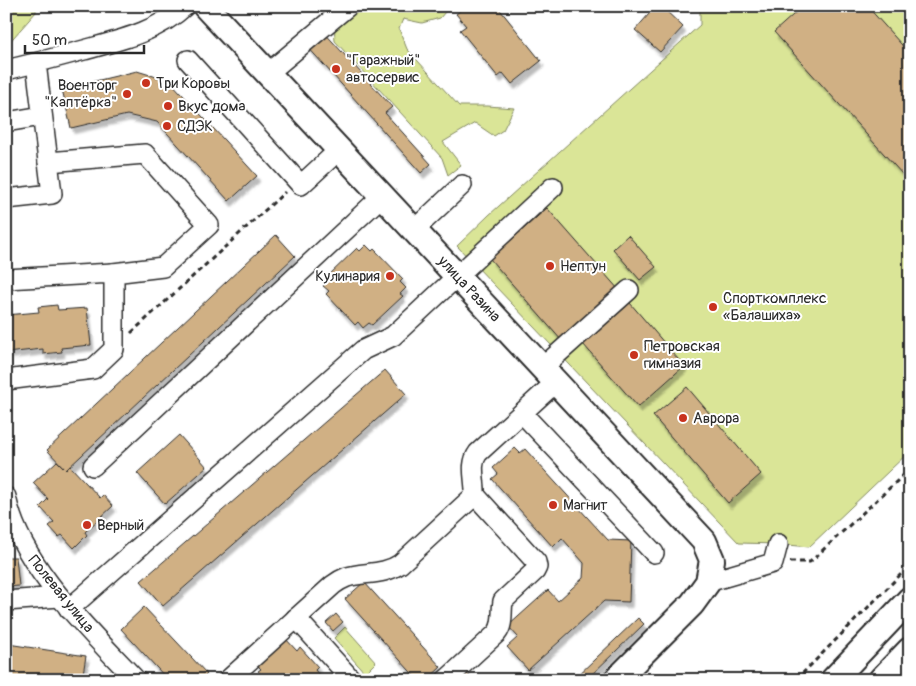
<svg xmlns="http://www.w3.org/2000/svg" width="916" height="686" font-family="Pangolin,sans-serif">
	<defs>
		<filter id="shadow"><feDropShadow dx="3" dy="5.5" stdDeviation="1" flood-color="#0004"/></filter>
	</defs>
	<rect width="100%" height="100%" fill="#fff"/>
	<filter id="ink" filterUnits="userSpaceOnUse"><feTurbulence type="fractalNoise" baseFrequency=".02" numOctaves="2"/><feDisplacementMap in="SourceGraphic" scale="10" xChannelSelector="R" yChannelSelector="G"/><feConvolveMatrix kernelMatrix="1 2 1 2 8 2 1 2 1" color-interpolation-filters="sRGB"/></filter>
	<g filter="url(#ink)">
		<g fill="#dae597" stroke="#828861">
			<polygon points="6,6 36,6 36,12 6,46"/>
			<path d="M353 6H450L440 18 422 23 403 19 399 29 407 49 459 106H488L514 108 503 130 494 136 475 123 443 142 461 165 448 175 442 158 335 41C333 22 339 18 353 6Z"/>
			<polygon points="700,6 902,6 910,15 910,451 809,547 778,544 739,543 457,246 489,215 700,25"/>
			<polygon points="345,627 376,662 365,673 334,638"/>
		</g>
		<g fill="#d0b084" stroke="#2b2b2b" filter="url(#shadow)">
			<polygon points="466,6 497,6 541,61 512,84 503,73 498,77 460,30 466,26 456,14"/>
			<polygon points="656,6 661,6 683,27 660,52 635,30"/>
			<polygon points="803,6 867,6 910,54 910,169 903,175 774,32"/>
			<polygon points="322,30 392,107 385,113 431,164 421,173 306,45"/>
			<polygon points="137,71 170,81 257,176 229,201 157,122 127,115 71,128 62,89"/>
			<polygon points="547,208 619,290 562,341 490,259"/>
			<polygon points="276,235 295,256 66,470 47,450"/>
			<polygon points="628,235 656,267 640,280 613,249"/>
			<polygon points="366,245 372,251 374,249 403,279 400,282 406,288 400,294 403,296 372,325 369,323 363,328 358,322 355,325 326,294 329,291 323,286 329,280 327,277 357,248 360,251"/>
			<polygon points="630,303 684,366 638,407 583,344"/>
			<polygon points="57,305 58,310 87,308 91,345 61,348 62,352 43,354 43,349 6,353 6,315 39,312 38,307"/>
			<polygon points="385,370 406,394 163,606 141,581"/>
			<polygon points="687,387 761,474 728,503 653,416"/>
			<polygon points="179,435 207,467 165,504 137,473"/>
			<polygon points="515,448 520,453 525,449 608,540 631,541 629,602 604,601 528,670 507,647 518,637 508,626 548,590 558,601 583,578 584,563 562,538 553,547 492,479 498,474 493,468"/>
			<polygon points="57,461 66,470 70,466 100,498 103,495 113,506 85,532 87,535 74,548 62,535 59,537 49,526 54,522 40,507 48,499 33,483"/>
			<polygon points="6,557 16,557 19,586 6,587"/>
			<polygon points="364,582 441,667 427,680 418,680 345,599"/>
			<polygon points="144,607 207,674 201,680 168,680 121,629"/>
			<polygon points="336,614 343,622 333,631 326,623"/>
			<polygon points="638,618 644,624 586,680 573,680"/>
			<polygon points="285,638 297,651 300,647 318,667 315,670 323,680 266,680 258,671 261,669 256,664"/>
			<polygon points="8,644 86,656 82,680 6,680 6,657"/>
			<polygon points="465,671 473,680 455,680"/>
		</g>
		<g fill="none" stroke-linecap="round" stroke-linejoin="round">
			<defs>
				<g id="minor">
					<polyline points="188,60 301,185 339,150"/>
					<path d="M6 70C32 64 58 57 84 50 120 40 157 32 185 6"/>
					<polyline points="268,73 348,6"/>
					<polyline points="6,122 42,116"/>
					<polyline points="48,162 145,154 209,225 163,267 113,273"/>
					<polyline points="6,199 52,194 36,63"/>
					<polyline points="414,230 462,185"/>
					<polyline points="6,279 113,273 114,283 114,349 93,369 6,380"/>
					<polyline points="543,367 629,290"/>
					<polyline points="522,413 654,553"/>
					<polyline points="93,466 382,196"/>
					<path d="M6 497C20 566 89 630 136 680"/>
					<polyline points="708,582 773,563 778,544"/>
					<polyline points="6,601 59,597"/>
					<polyline points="69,609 363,350 393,336 553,187"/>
					<polyline points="296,618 352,680"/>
					<path d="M228 680 333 585C337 582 342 579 347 577 365 572 384 575 400 564L475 495C476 481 469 465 478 453L556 382"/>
					<path d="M446 680 497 633C504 624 501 612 503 601L535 571 537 567 536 562 475 495"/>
				</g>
				<g id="major">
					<polyline points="205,6 704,541 712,560 708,582 692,604 616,680"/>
					<polyline points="833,680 910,599"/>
				</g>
				<polyline id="highway" points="882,680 910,651"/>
			</defs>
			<use href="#minor" stroke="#2b2b2b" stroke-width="22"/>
			<use href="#major" stroke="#2b2b2b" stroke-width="28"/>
			<use href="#highway" stroke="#2b2b2b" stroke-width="30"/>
			<g stroke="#2b2b2b" stroke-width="3" stroke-dasharray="5 4" stroke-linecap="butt">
				<polyline points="131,333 285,192"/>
				<polyline points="790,562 810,562 910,469"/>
				<polyline points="652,673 659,680"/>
				<polyline points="796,680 910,565"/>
			</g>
			<use href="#minor" stroke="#fff" stroke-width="19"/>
			<use href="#major" stroke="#fff" stroke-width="24"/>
			<use href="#highway" stroke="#fff" stroke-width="26"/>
		</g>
	</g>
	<g fill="#c8321e" stroke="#fff" stroke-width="2">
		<circle cx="336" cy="69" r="5"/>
		<circle cx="146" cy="83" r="5"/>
		<circle cx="127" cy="94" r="5"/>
		<circle cx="168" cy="106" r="5"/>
		<circle cx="167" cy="126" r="5"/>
		<circle cx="550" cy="266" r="5"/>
		<circle cx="390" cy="276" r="5"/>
		<circle cx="713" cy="307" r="5"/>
		<circle cx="634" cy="355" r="5"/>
		<circle cx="683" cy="418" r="5"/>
		<circle cx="553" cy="505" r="5"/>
		<circle cx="87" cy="525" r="5"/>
	</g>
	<g text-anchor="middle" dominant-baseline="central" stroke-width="4" stroke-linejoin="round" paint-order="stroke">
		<g font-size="15" fill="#2b2b2b" stroke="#fff" text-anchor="start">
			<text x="346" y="60">"Гаражный"<tspan x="346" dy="17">автосервис</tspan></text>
			<text x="156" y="83">Три Коровы</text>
			<text x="117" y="85" text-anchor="end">Военторг<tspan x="117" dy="17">"Каптёрка"</tspan></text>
			<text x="178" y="106">Вкус дома</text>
			<text x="177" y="126">СДЭК</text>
			<text x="560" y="266">Нептун</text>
			<text x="380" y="276" text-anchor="end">Кулинария</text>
			<text x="723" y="298">Спорткомплекс<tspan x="723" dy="17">«Балашиха»</tspan></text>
			<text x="644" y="346">Петровская<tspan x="644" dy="17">гимназия</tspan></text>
			<text x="693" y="418">Аврора</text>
			<text x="563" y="505">Магнит</text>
			<text x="97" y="525">Верный</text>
		</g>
		<g font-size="15" fill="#2b2b2b" stroke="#fff">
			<text transform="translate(469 289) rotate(47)">улица Разина</text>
			<text transform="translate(61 594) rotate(51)">Полевая улица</text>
		</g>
	</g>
	<rect width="916" height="686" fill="none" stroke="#fff" stroke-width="25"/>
	<rect x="12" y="12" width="891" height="661" fill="none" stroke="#2b2b2b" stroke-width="2" filter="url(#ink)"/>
	<path d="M25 45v8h119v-8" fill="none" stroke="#2b2b2b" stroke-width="2.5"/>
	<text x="32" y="45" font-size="15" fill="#2b2b2b" stroke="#ffffff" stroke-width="4" paint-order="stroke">50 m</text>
</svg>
